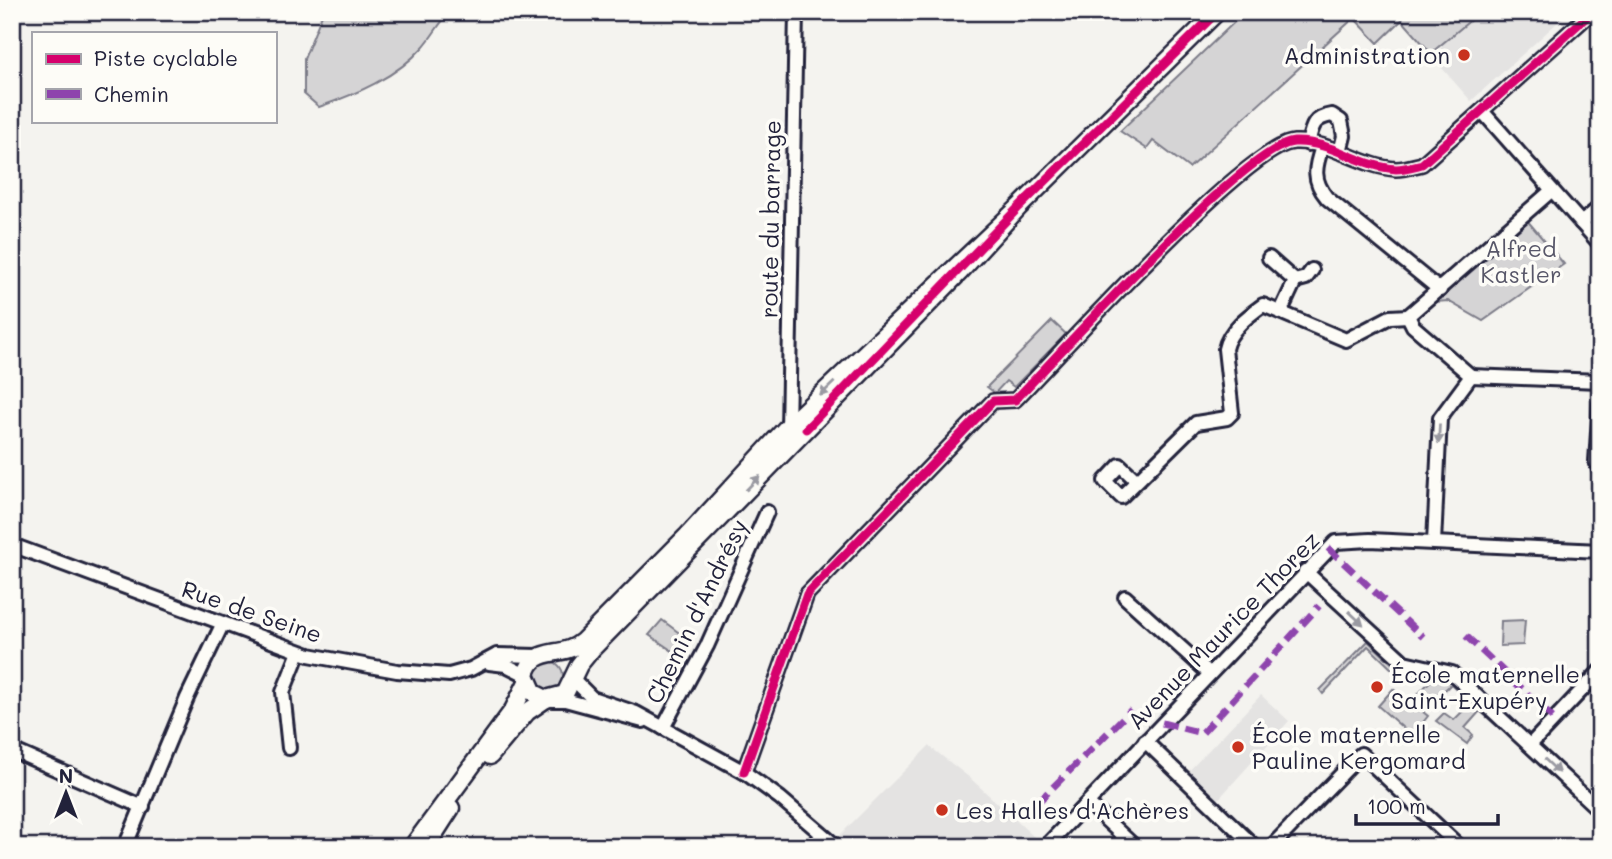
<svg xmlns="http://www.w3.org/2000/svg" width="1612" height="859" font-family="Mali,sans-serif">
	<rect width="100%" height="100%" fill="#f4f3ef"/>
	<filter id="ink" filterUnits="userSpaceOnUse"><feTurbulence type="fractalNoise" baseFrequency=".0143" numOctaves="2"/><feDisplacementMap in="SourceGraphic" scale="14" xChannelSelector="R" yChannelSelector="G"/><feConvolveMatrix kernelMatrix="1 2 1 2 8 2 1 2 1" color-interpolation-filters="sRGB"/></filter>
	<g filter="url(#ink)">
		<g fill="#e4e3e2">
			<polygon points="1410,12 1569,12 1471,101 1434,59 1448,37"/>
			<polygon points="1261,695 1289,721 1215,803 1186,774"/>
			<polygon points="929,746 970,778 1045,847 828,847"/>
		</g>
		<g fill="#d5d4d5" stroke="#7c7b88" stroke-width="2">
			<path d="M323 12H450C439 23 433 36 423 47 397 77 356 94 319 107L304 94V59Z"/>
			<polygon points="1245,12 1459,12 1473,18 1431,53 1402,20 1378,43 1354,18 1189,168 1153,141 1147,149 1120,131"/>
			<polygon points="1526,219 1564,264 1483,321 1448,301 1435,302"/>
			<polygon points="1052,321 1066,334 1014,387 1006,381 995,393 987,387"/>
			<polygon points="662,620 690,641 680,656 649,635"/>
			<polygon points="1525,620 1523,645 1500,646 1501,621"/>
			<polygon points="1368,641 1399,670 1396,673 1368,646 1323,694 1320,690"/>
			<circle cx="548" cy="676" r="15"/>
			<polygon points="1433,678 1451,680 1501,727 1500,729 1480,711 1465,728 1473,735 1467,744 1436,721 1444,713 1454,720 1471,703 1451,684 1423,712 1428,716 1412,736 1378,706 1393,689 1410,703"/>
		</g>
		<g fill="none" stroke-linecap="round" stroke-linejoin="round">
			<defs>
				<g id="minor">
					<polyline points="1482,111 1600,244"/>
					<path d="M1308 144C1312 126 1313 118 1332 115L1341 121 1344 136 1340 152"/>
					<path d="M1322 147C1315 167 1312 180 1327 198L1440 290"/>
					<polyline points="1581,223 1600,207"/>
					<polyline points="1269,258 1295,281 1281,311"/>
					<polyline points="1295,281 1306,278 1312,270"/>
					<polyline points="1408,316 1551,191"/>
					<polyline points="1408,316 1413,326 1471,376"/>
					<polyline points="1471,376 1600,381"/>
					<polyline points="1600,403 1596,461 1600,472"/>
					<polyline points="788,429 796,12"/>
					<path d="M1137 481 1120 465 1105 481 1121 497 1196 423 1227 418 1232 413 1225 349C1229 330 1248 316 1263 305L1346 340 1390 317 1408 316"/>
					<polyline points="1434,543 1440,418 1471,376"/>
					<polyline points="12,545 309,655 397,671 449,675 471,669 497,655 537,656"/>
					<polyline points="1305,571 1404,662 1452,673 1600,811"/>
					<polyline points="1125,597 1209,673"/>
					<polyline points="489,663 506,665 526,675"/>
					<polyline points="573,679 592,698 636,713 744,772 780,798 837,847"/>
					<polyline points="553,700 565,700 643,721"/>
					<polyline points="663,728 707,646 767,512"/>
					<polyline points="1145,741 1255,847"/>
					<polyline points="1530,745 1600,671"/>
					<polyline points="289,748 283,692 299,652"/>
					<polyline points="12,750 143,807"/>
					<path d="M744 772 807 594 993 401 1015 400C1058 356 1247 145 1294 142 1330 140 1361 167 1396 169 1404 169 1414 166 1422 164L1592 12"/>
					<polyline points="1088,803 1135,847"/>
					<polyline points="125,847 187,698 222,625"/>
					<polyline points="810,847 818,840"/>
					<polyline points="1045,847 1336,542 1370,540 1600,551"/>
					<polyline points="1271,847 1361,754 1460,847"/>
				</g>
				<g id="major">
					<path d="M1019 207 788 426 686 537 583 641C562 660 533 644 526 675L534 693 546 699 565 694 579 665 592 649 959 273 1019 207 1217 12"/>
					<polyline points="490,756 527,712 546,699"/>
					<polyline points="412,847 513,710 527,682"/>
					<polyline points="426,847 451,808"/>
				</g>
			</defs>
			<use href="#minor" stroke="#22223b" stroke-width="18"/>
			<use href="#major" stroke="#22223b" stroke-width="21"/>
			<use href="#minor" stroke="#fdfcf7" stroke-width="12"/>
			<use href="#major" stroke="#fdfcf7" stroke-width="16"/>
			<g stroke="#8e44ad" stroke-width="7" stroke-dasharray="14 7" stroke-linecap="butt">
				<polyline points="1328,548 1423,637"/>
				<polyline points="1466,636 1555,720"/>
				<polyline points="1162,723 1202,733 1319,606"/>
				<polyline points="1038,802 1131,710"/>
				<polyline points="810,847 818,840"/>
			</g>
			<defs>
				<g id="cycleway">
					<polyline points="806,429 1019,207 1217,12"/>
					<path d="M744 772 807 594 993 401 1015 400C1058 356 1247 145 1294 142 1330 140 1361 167 1396 169 1404 169 1414 166 1422 164L1592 12"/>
				</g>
			</defs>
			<use href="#cycleway" stroke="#fdfcf7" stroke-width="13"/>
			<use href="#cycleway" stroke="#d6006c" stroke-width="9"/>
		</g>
		<defs><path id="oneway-solid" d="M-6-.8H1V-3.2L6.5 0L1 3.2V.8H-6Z" transform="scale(1.75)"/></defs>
		<g fill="#9a9aa2">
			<use href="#oneway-solid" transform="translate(827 389) rotate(136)"/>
			<use href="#oneway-solid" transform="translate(1439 434) rotate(93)"/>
			<use href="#oneway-solid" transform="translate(753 483) rotate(-46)"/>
			<use href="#oneway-solid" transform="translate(1356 618) rotate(43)"/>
			<use href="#oneway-solid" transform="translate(1552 766) rotate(43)"/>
		</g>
	</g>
	<g fill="#c8321e" stroke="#fdfcf7" stroke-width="2.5">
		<circle cx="1464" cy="55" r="7"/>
		<circle cx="1377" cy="687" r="7"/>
		<circle cx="1238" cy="747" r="7"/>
		<circle cx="942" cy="810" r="7"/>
	</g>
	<g text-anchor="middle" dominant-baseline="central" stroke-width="7" stroke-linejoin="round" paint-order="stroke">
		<g font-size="23" fill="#22223b" stroke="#fdfcf7" text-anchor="start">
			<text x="1450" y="55" text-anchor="end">Administration</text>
			<text x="1391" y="674">École maternelle<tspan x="1391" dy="26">Saint-Exupéry</tspan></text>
			<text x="1252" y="734">École maternelle<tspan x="1252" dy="26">Pauline Kergomard</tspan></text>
			<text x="956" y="810">Les Halles d'Achères</text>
		</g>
		<g font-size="23" fill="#22223b" stroke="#fdfcf7">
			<text transform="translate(770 219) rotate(-89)">route du barrage</text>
			<text transform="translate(252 611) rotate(19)">Rue de Seine</text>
			<text transform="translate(696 611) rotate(-64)">Chemin d'Andrésy</text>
			<text transform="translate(1223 630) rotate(-46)">Avenue Maurice Thorez</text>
		</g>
		<g font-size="23" fill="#585769" stroke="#fdfcf7">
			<text x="1521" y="248">Alfred<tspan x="1521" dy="26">Kastler</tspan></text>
		</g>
	</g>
	<rect width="1612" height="859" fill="none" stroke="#fdfcf7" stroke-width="42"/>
	<rect x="21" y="21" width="1570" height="817" fill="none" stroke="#22223b" stroke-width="2.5" filter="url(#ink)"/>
	<rect x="32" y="32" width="245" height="91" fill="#fdfcf7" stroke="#a5a5ac" stroke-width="2"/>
	<rect x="46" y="54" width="35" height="10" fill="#d6006c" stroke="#a5a5ac" stroke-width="2"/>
	<text x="94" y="66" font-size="21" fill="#22223b">Piste cyclable</text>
	<rect x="46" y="89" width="35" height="10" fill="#8e44ad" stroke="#a5a5ac" stroke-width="2"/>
	<text x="94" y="102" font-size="21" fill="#22223b">Chemin</text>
	<g transform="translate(66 793)" stroke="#fdfcf7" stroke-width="5" paint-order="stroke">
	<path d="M0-5L12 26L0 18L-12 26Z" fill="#22223b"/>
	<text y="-10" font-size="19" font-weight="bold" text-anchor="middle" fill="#22223b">N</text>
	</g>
	<path d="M1356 814v10h142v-10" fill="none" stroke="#22223b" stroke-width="3.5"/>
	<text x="1367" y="814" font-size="21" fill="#22223b" stroke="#fdfcf7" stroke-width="5" paint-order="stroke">100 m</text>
</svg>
